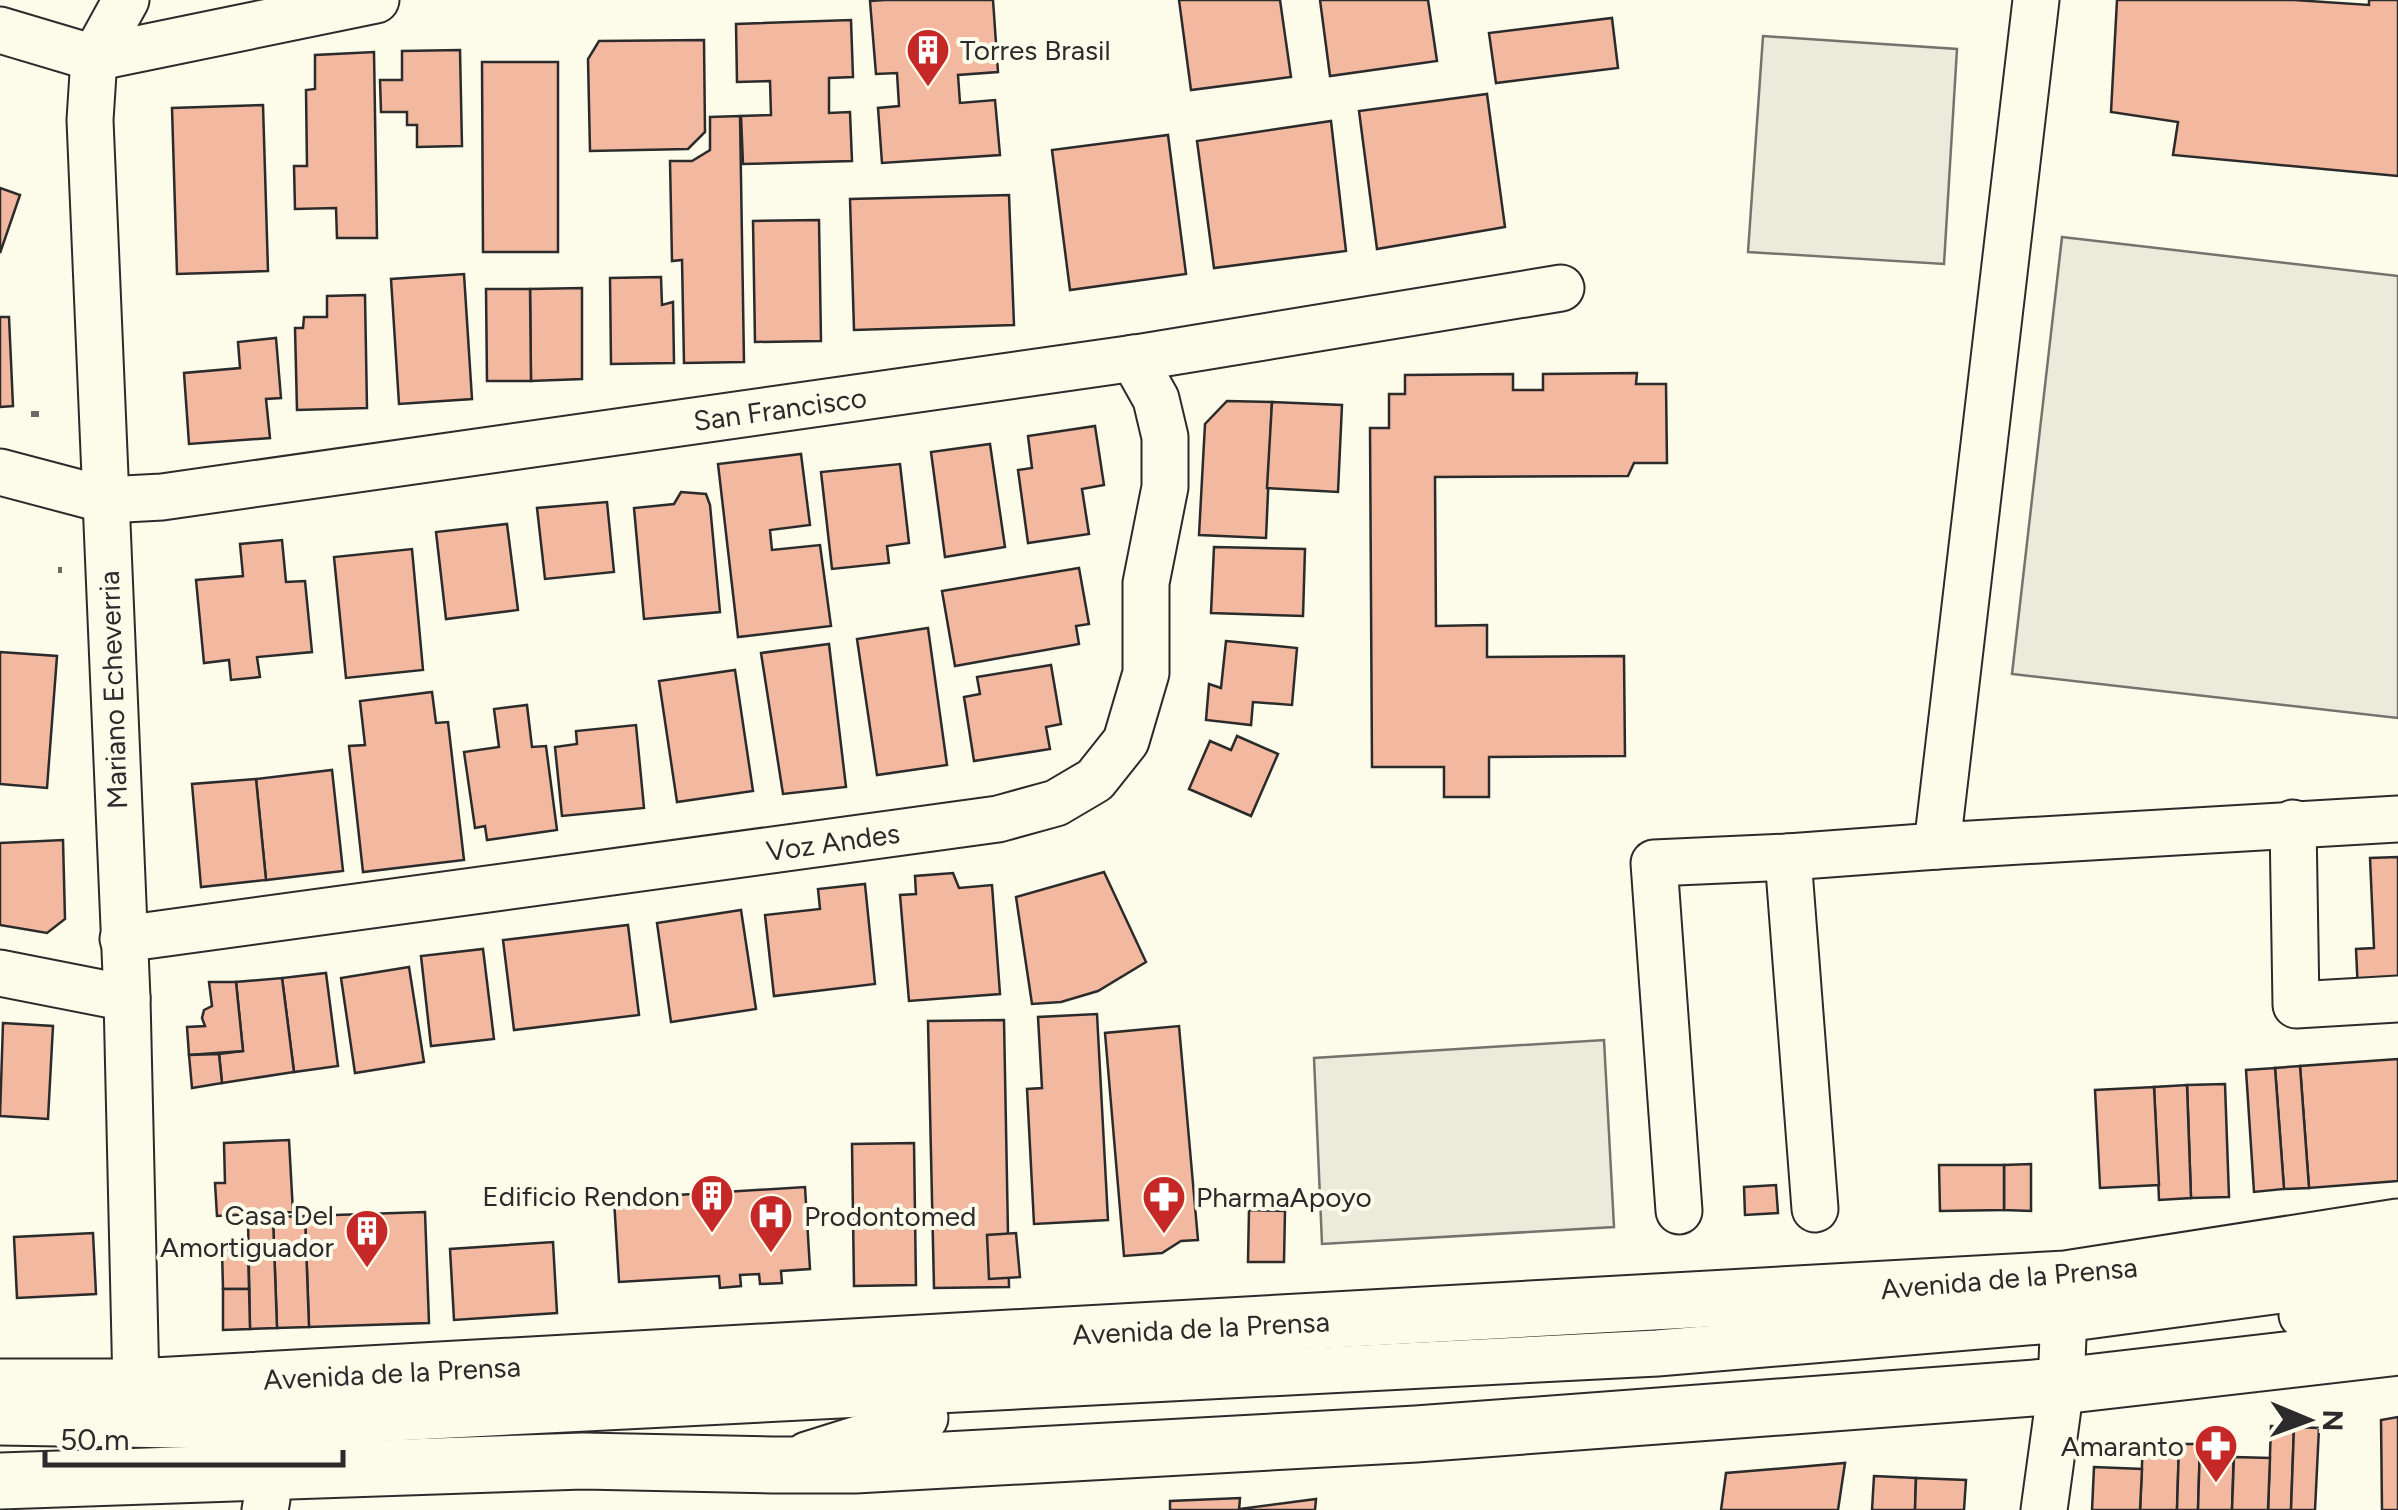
<svg xmlns="http://www.w3.org/2000/svg" width="2398" height="1510" font-family="Figtree,sans-serif">
	<rect width="100%" height="100%" fill="#fdfbea"/>
	<g fill="#ecebdb" stroke="#74746e" stroke-width="2.5">
		<polygon points="1763,36 1957,49 1944,264 1748,252"/>
		<polygon points="2062,237 2398,276 2398,718 2012,674"/>
		<polygon points="1604,1040 1614,1227 1322,1244 1314,1058"/>
	</g>
	<g fill="#f2b8a0" stroke="#2b2b2b" stroke-width="2.5">
		<polygon points="885,0 993,0 998,72 958,75 960,103 995,100 1000,155 882,163 878,108 899,106 897,73 876,74 870,1"/>
		<polygon points="1179,0 1280,0 1291,77 1191,90"/>
		<polygon points="1320,0 1428,0 1437,61 1330,76"/>
		<polygon points="2117,0 2294,0 2369,5 2369,0 2398,0 2398,176 2173,155 2178,122 2111,112"/>
		<polygon points="1612,18 1618,68 1496,83 1489,33"/>
		<polygon points="851,20 853,77 829,78 829,113 850,112 852,161 743,164 741,116 771,115 770,81 737,82 736,24"/>
		<polygon points="704,40 705,132 688,149 590,151 588,59 599,41"/>
		<polygon points="460,50 462,146 417,147 417,125 407,125 407,112 381,112 380,80 402,80 402,51"/>
		<polygon points="374,52 377,238 337,238 336,208 295,209 294,166 307,166 306,90 315,89 315,55"/>
		<polygon points="482,62 558,62 558,252 483,252"/>
		<polygon points="1487,94 1505,227 1377,249 1359,111"/>
		<polygon points="263,105 268,271 177,274 172,108"/>
		<polygon points="740,116 744,362 684,363 682,260 672,261 670,161 692,161 710,150 710,117"/>
		<polygon points="1331,121 1346,251 1214,268 1197,141"/>
		<polygon points="1168,135 1186,274 1070,290 1052,150"/>
		<polygon points="0,188 20,195 0,253"/>
		<polygon points="1009,195 1014,325 854,330 850,199"/>
		<polygon points="819,220 821,341 755,342 753,221"/>
		<polygon points="464,274 472,399 399,404 391,279"/>
		<polygon points="661,277 662,305 673,302 674,363 611,364 610,278"/>
		<polygon points="582,288 582,379 531,381 530,289"/>
		<polygon points="486,289 530,289 531,381 487,381"/>
		<polygon points="365,295 367,408 297,410 295,328 303,328 304,317 327,317 327,296"/>
		<polygon points="0,317 9,317 13,406 0,407"/>
		<polygon points="276,338 281,398 266,399 270,438 189,444 184,373 240,368 238,342"/>
		<polygon points="1637,373 1636,384 1666,384 1667,463 1634,463 1628,476 1435,477 1436,626 1487,625 1487,657 1624,656 1625,756 1489,757 1489,797 1444,797 1444,767 1372,767 1370,428 1389,428 1389,394 1405,394 1405,375 1513,374 1513,390 1543,390 1543,374"/>
		<polygon points="1227,401 1272,402 1266,538 1199,535 1205,424"/>
		<polygon points="1272,402 1342,405 1338,492 1267,488"/>
		<polygon points="1095,426 1104,485 1082,489 1089,534 1028,543 1018,470 1032,468 1028,436"/>
		<polygon points="990,444 1005,547 945,557 931,452"/>
		<polygon points="801,454 810,525 770,530 772,550 820,545 831,626 738,637 718,464"/>
		<polygon points="900,464 909,543 887,546 889,563 832,569 821,472"/>
		<polygon points="681,492 706,494 710,505 720,612 644,619 634,508 674,504"/>
		<polygon points="607,502 614,572 545,579 537,508"/>
		<polygon points="507,524 518,610 446,619 436,532"/>
		<polygon points="282,540 286,582 305,581 312,652 257,657 260,677 231,680 229,660 204,663 196,580 243,576 240,544"/>
		<polygon points="1214,547 1305,549 1303,616 1211,613"/>
		<polygon points="412,549 423,670 346,678 334,557"/>
		<polygon points="1079,568 1089,624 1076,626 1079,644 955,666 942,591"/>
		<polygon points="928,628 947,765 877,775 857,639"/>
		<polygon points="1226,641 1297,648 1292,705 1253,702 1251,725 1206,720 1209,684 1221,688"/>
		<polygon points="829,644 846,787 783,794 761,653"/>
		<polygon points="0,652 57,656 47,788 0,784"/>
		<polygon points="1051,665 1061,724 1046,727 1050,749 974,761 964,697 980,694 977,677"/>
		<polygon points="735,670 753,791 677,802 659,681"/>
		<polygon points="432,692 436,723 448,722 464,860 363,872 349,746 365,745 360,701"/>
		<polygon points="527,705 532,747 546,746 557,830 487,840 485,826 475,828 464,752 499,747 494,709"/>
		<polygon points="636,725 644,808 562,816 555,747 577,744 576,731"/>
		<polygon points="1237,736 1278,754 1251,816 1189,789 1210,741 1231,750"/>
		<polygon points="332,770 343,871 266,880 256,779"/>
		<polygon points="256,779 266,880 201,887 192,784"/>
		<polygon points="63,840 65,919 47,933 0,925 0,843"/>
		<polygon points="2398,857 2398,990 2358,992 2356,949 2374,948 2370,858"/>
		<polygon points="1104,872 1146,962 1098,991 1061,1002 1032,1004 1016,897"/>
		<polygon points="953,873 959,888 992,885 1000,994 909,1001 900,895 916,894 915,876"/>
		<polygon points="865,884 875,984 774,996 765,915 820,909 818,889"/>
		<polygon points="741,910 756,1009 671,1022 657,923"/>
		<polygon points="628,925 639,1015 514,1030 503,940"/>
		<polygon points="483,949 494,1039 431,1046 421,956"/>
		<polygon points="409,967 424,1062 355,1073 341,978"/>
		<polygon points="326,973 338,1066 294,1072 282,978"/>
		<polygon points="282,978 294,1072 222,1083 219,1054 243,1051 236,982"/>
		<polygon points="209,982 236,982 243,1051 189,1055 187,1027 205,1026 202,1018 204,1010 212,1006"/>
		<polygon points="1097,1014 1108,1220 1034,1224 1027,1089 1042,1088 1038,1017"/>
		<polygon points="1004,1020 1009,1287 934,1288 928,1021"/>
		<polygon points="3,1023 53,1026 48,1119 0,1116"/>
		<polygon points="1179,1026 1198,1240 1181,1241 1162,1253 1124,1256 1105,1033"/>
		<polygon points="219,1054 222,1083 192,1088 189,1055"/>
		<polygon points="2398,1059 2398,1181 2309,1188 2300,1066"/>
		<polygon points="2300,1066 2309,1188 2284,1189 2275,1068"/>
		<polygon points="2275,1068 2284,1189 2254,1192 2246,1070"/>
		<polygon points="2225,1084 2229,1197 2191,1198 2187,1085"/>
		<polygon points="2187,1085 2191,1198 2159,1200 2154,1087"/>
		<polygon points="2154,1087 2159,1185 2100,1188 2095,1090"/>
		<polygon points="289,1140 293,1212 217,1216 215,1183 225,1183 224,1143"/>
		<polygon points="914,1143 916,1285 854,1286 852,1144"/>
		<polygon points="2031,1164 2031,1211 2004,1210 2004,1165"/>
		<polygon points="1939,1165 2004,1165 2004,1210 1940,1211"/>
		<polygon points="1776,1185 1778,1213 1745,1215 1744,1187"/>
		<polygon points="805,1187 810,1269 781,1271 782,1283 760,1284 759,1274 740,1275 741,1286 720,1288 719,1276 619,1282 614,1199"/>
		<polygon points="1249,1210 1285,1211 1284,1262 1248,1262"/>
		<polygon points="425,1212 429,1323 309,1327 305,1216"/>
		<polygon points="305,1216 309,1327 277,1328 273,1217"/>
		<polygon points="273,1217 277,1328 250,1329 248,1219"/>
		<polygon points="93,1233 96,1294 17,1298 14,1237"/>
		<polygon points="1016,1233 1020,1277 989,1279 987,1235"/>
		<polygon points="553,1242 557,1313 454,1320 450,1249"/>
		<polygon points="248,1249 249,1289 223,1289 222,1250"/>
		<polygon points="223,1289 249,1289 250,1329 223,1330"/>
		<polygon points="2398,1417 2398,1510 2382,1510 2381,1420"/>
		<polygon points="2271,1426 2294,1427 2291,1510 2268,1510"/>
		<polygon points="2294,1427 2319,1428 2315,1510 2291,1510"/>
		<polygon points="2143,1442 2179,1444 2177,1510 2140,1510"/>
		<polygon points="2179,1444 2200,1444 2198,1510 2177,1510"/>
		<polygon points="2200,1444 2234,1446 2232,1510 2198,1510"/>
		<polygon points="2234,1457 2270,1458 2268,1510 2232,1510"/>
		<polygon points="1845,1463 1838,1510 1721,1510 1726,1473"/>
		<polygon points="2094,1467 2142,1469 2140,1510 2092,1510"/>
		<polygon points="1874,1476 1916,1478 1915,1510 1872,1510"/>
		<polygon points="1916,1478 1966,1480 1964,1510 1915,1510"/>
		<polygon points="1240,1498 1239,1510 1170,1510 1170,1501"/>
		<polygon points="1316,1499 1315,1510 1239,1510 1239,1509"/>
	</g>
	<g fill="none" stroke-linecap="round" stroke-linejoin="round">
		<defs>
			<g id="minor">
				<polyline points="126,0 94,58 90,120 127,998 136,1387"/>
				<polyline points="2036,0 1937,846 2398,819"/>
				<polyline points="0,30 94,58 376,0"/>
				<polyline points="0,472 106,500 162,497 1142,357 1561,288"/>
				<polyline points="2293,823 2296,1005 2398,999"/>
				<polyline points="123,939 998,819 1056,803 1095,780 1126,741 1146,673 1146,583 1165,487 1165,437 1156,399 1133,358"/>
				<polyline points="0,973 127,998"/>
				<polyline points="1815,1209 1788,857 1937,846"/>
				<polyline points="1679,1211 1654,863 1788,857"/>
				<polyline points="2302,1315 2398,1304"/>
				<polyline points="0,1422 237,1426 1657,1353 2064,1319 2311,1286 2398,1269"/>
				<polyline points="807,1455 925,1418"/>
				<polyline points="265,1510 267,1499"/>
				<polyline points="2044,1510 2061,1386 2065,1288"/>
			</g>
			<g id="major">
				<polyline points="0,1387 136,1387 2066,1279 2398,1227"/>
				<polyline points="0,1481 583,1461 773,1465 855,1465 1416,1434 2061,1386 2398,1347"/>
			</g>
		</defs>
		<use href="#minor" stroke="#2b2b2b" stroke-width="49"/>
		<use href="#major" stroke="#2b2b2b" stroke-width="59"/>
		<g stroke="#6a6964" stroke-width="6" stroke-dasharray="8 5" stroke-linecap="butt">
			<polyline points="31,414 43,414"/>
			<polyline points="58,570 62,570"/>
		</g>
		<use href="#minor" stroke="#fdfbea" stroke-width="45"/>
		<use href="#major" stroke="#fdfbea" stroke-width="55"/>
	</g>
	<defs>
		<symbol id="building-pin" viewBox="-11 -11 22 30"><path d="M0 17L-7.5 6A9.5 9.5 0 1 1 7.5 6Z" fill="#c62828" stroke="#fdfbea"/><path d="M-4-6H4V6H1V3H-1V6H-4ZM-2.5-4.3h1.7v1.8h-1.7ZM.8-4.3h1.7v1.8H.8ZM-2.5-1h1.7V.8h-1.7ZM.8-1h1.7V.8H.8Z" fill="#fff"/></symbol>
		<symbol id="pharmacy-pin" viewBox="-11 -11 22 30"><path d="M0 17L-7.5 6A9.5 9.5 0 1 1 7.5 6Z" fill="#c62828" stroke="#fdfbea"/><path d="M-2-6h4v4h4v4h-4v4h-4v-4h-4v-4h4Z" fill="#fff"/></symbol>
		<symbol id="hospital-pin" viewBox="-11 -11 22 30"><path d="M0 17L-7.5 6A9.5 9.5 0 1 1 7.5 6Z" fill="#c62828" stroke="#fdfbea"/><path d="M-5-5h3v3.5h4V-5h3V5h-3V1.5h-4V5h-3Z" fill="#fff"/></symbol>
	</defs>
	<g fill-rule="evenodd">
		<use href="#building-pin" x="903" y="25" width="50" height="68"/>
		<use href="#building-pin" x="687" y="1171" width="50" height="68"/>
		<use href="#pharmacy-pin" x="1139" y="1172" width="50" height="68"/>
		<use href="#hospital-pin" x="746" y="1191" width="50" height="68"/>
		<use href="#building-pin" x="342" y="1206" width="50" height="68"/>
		<use href="#pharmacy-pin" x="2191" y="1421" width="50" height="68"/>
	</g>
	<g text-anchor="middle" dominant-baseline="central" stroke-width="8" stroke-linejoin="round" paint-order="stroke">
		<g font-size="28" fill="#2b2b2b" stroke="#fdfbea" text-anchor="start">
			<text x="960" y="50">Torres Brasil</text>
			<text x="680" y="1196" text-anchor="end">Edificio Rendon</text>
			<text x="1196" y="1197">PharmaApoyo</text>
			<text x="334" y="1215" text-anchor="end">Casa Del<tspan x="334" dy="32">Amortiguador</tspan></text>
			<text x="804" y="1216">Prodontomed</text>
			<text x="2184" y="1446" text-anchor="end">Amaranto</text>
		</g>
		<g font-size="28" fill="#2b2b2b" stroke="#fdfbea">
			<text transform="translate(780 409) rotate(-8)">San Francisco</text>
			<text transform="translate(113 690) rotate(-92)">Mariano Echeverria</text>
			<text transform="translate(833 842) rotate(-8)">Voz Andes</text>
			<text transform="translate(2009 1278) rotate(-5)">Avenida de la Prensa</text>
			<text transform="translate(1201 1328) rotate(-3)">Avenida de la Prensa</text>
			<text transform="translate(392 1373) rotate(-3)">Avenida de la Prensa</text>
		</g>
	</g>
	<g transform="translate(2308 1420) rotate(91)" stroke="#fdfbea" stroke-width="8" paint-order="stroke">
	<path d="M0-8L18 38L0 25L-18 38Z" fill="#2b2b2b"/>
	<text y="-15" font-size="28" font-weight="bold" text-anchor="middle" fill="#2b2b2b">N</text>
	</g>
	<path d="M45 1450v15h298v-15" fill="none" stroke="#2b2b2b" stroke-width="5"/>
	<text x="60" y="1450" font-size="30" fill="#2b2b2b" stroke="#fdfbea" stroke-width="8" paint-order="stroke">50 m</text>
</svg>
